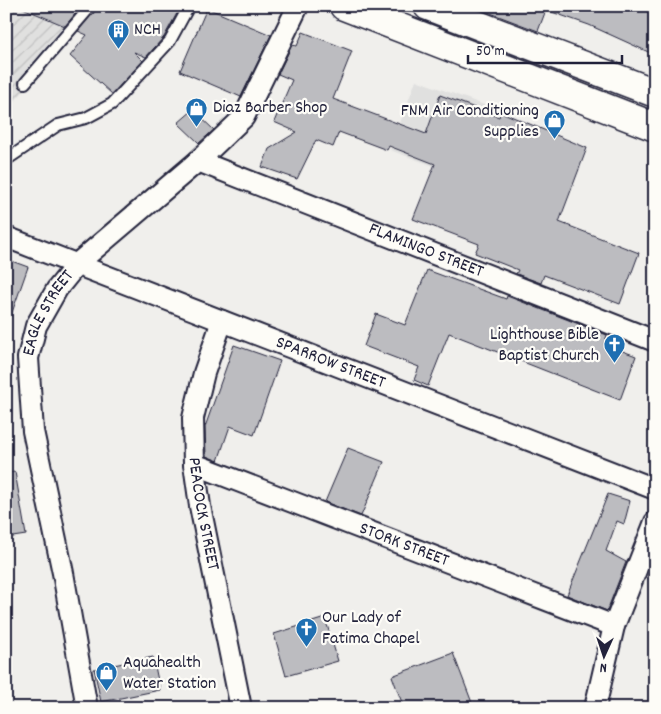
<svg xmlns="http://www.w3.org/2000/svg" width="661" height="714" font-family="Dekko,sans-serif">
	<defs>
		<pattern id="industrial-furrows" width="10" height="10" patternUnits="userSpaceOnUse" patternTransform="scale(1.25)"><rect width="10" height="10" fill="#e0e0df"/><path d="M-1 1l2-2M0 10L10 0M9 11l2-2" fill="none" stroke="#c0c0c0"/></pattern>
	</defs>
	<rect width="100%" height="100%" fill="#f0efec"/>
	<filter id="ink" filterUnits="userSpaceOnUse"><feTurbulence type="fractalNoise" baseFrequency=".02" numOctaves="2"/><feDisplacementMap in="SourceGraphic" scale="10" xChannelSelector="R" yChannelSelector="G"/><feConvolveMatrix kernelMatrix="1 2 1 2 8 2 1 2 1" color-interpolation-filters="sRGB"/></filter>
	<g filter="url(#ink)">
		<polygon fill="#e0e0df" points="416,80 495,109 469,179 390,150"/>
		<polygon fill="url(#industrial-furrows)" points="6,6 16,6 65,26 84,6 99,6 6,111"/>
		<g fill="#bcbcc0" stroke="#22223b">
			<polygon points="18,6 82,6 65,26"/>
			<polygon points="98,6 181,6 164,37 146,57 134,52 143,61 112,94 70,56 87,35 78,31"/>
			<polygon points="472,6 655,6 655,55 589,25 546,10 538,31"/>
			<polygon points="207,8 271,35 241,97 180,71"/>
			<polygon points="303,32 352,51 333,99 426,134 440,95 499,117 501,112 587,148 559,222 639,253 620,304 544,275 541,283 516,274 518,270 475,253 479,244 413,219 435,164 389,146 387,150 339,132 333,147 316,140 297,179 262,167 269,149 297,132 274,122 292,80 278,74 292,45 297,46"/>
			<polygon points="193,110 214,130 199,143 178,123"/>
			<polygon points="6,259 28,267 9,321 6,321"/>
			<polygon points="427,270 506,299 507,296 607,335 604,344 636,356 620,400 449,333 428,386 414,380 419,367 364,346 376,314 405,325"/>
			<polygon points="234,345 280,361 254,435 230,426 218,461 206,456 205,427"/>
			<polygon points="348,448 384,462 361,516 325,502"/>
			<polygon points="15,472 26,535 6,538 6,473"/>
			<polygon points="608,494 630,501 624,524 617,521 606,551 626,562 607,611 567,595"/>
			<polygon points="325,618 338,661 286,676 274,634"/>
			<polygon points="453,653 474,708 404,708 392,676"/>
			<polygon points="153,657 160,690 101,702 94,669"/>
		</g>
		<g fill="none" stroke-linecap="round" stroke-linejoin="round">
			<defs>
				<g id="service">
					<polyline points="25,83 91,6"/>
					<polyline points="6,160 58,125 86,118 112,104 170,41 189,6"/>
				</g>
				<g id="minor">
					<path id="s1" d="M198 161 655 341"/>
					<path id="s2" d="M6 237 655 489"/>
					<path id="s3" d="M222 321 204 373 193 418 194 464 200 506 241 708"/>
					<path id="s4" d="M194 464 614 626"/>
					<path id="s5" d="M87 708 63 573 33 431 28 358 36 326 57 289 78 263 198 161 244 117 298 6"/>
					<polyline points="595,708 614,626 655,522"/>
				</g>
				<g id="primary">
					<polyline points="344,6 655,127"/>
					<polyline points="428,6 655,93"/>
				</g>
			</defs>
			<use href="#service" stroke="#22223b" stroke-width="14"/>
			<use href="#minor" stroke="#22223b" stroke-width="24"/>
			<use href="#primary" stroke="#22223b" stroke-width="31"/>
			<use href="#service" stroke="#fdfcf7" stroke-width="10"/>
			<use href="#minor" stroke="#fdfcf7" stroke-width="20"/>
			<use href="#primary" stroke="#fdfcf7" stroke-width="28"/>
		</g>
	</g>
	<defs>
		<symbol id="building-pin" viewBox="-11 -11 22 30"><path d="M0 17L-7.5 6A9.5 9.5 0 1 1 7.5 6Z" fill="#1f6fb2" stroke="#fdfcf7"/><path d="M-4-6H4V6H1V3H-1V6H-4ZM-2.5-4.3h1.7v1.8h-1.7ZM.8-4.3h1.7v1.8H.8ZM-2.5-1h1.7V.8h-1.7ZM.8-1h1.7V.8H.8Z" fill="#fff"/></symbol>
		<symbol id="shop-pin" viewBox="-11 -11 22 30"><path d="M0 17L-7.5 6A9.5 9.5 0 1 1 7.5 6Z" fill="#1f6fb2" stroke="#fdfcf7"/><path d="M-5-2.5h2.3a2.7 3.5 0 0 1 5.4 0H5L5.5 6h-11ZM-1.5-2.5h3a1.5 2.3 0 0 0-3 0Z" fill="#fff"/></symbol>
		<symbol id="church-pin" viewBox="-11 -11 22 30"><path d="M0 17L-7.5 6A9.5 9.5 0 1 1 7.5 6Z" fill="#1f6fb2" stroke="#fdfcf7"/><path d="M-1.2-6h2.4v3.5h3.3v2.4h-3.3V6h-2.4V-.1h-3.3v-2.4h3.3Z" fill="#fff"/></symbol>
	</defs>
	<g fill-rule="evenodd">
		<use href="#building-pin" x="106" y="18" width="25" height="34"/>
		<use href="#shop-pin" x="184" y="96" width="25" height="34"/>
		<use href="#shop-pin" x="542" y="108" width="25" height="34"/>
		<use href="#church-pin" x="602" y="332" width="25" height="34"/>
		<use href="#church-pin" x="294" y="616" width="25" height="34"/>
		<use href="#shop-pin" x="94" y="660" width="25" height="34"/>
	</g>
	<g text-anchor="middle" dominant-baseline="central" stroke-width="4.5" stroke-linejoin="round" paint-order="stroke">
		<g font-size="18" fill="#22223b" stroke="#fdfcf7" text-anchor="start">
			<text x="134" y="30">NCH</text>
			<text x="213" y="108">Diaz Barber Shop</text>
			<text x="539" y="111" text-anchor="end">FNM Air Conditioning<tspan x="539" dy="21">Supplies</tspan></text>
			<text x="599" y="335" text-anchor="end">Lighthouse Bible<tspan x="599" dy="21">Baptist Church</tspan></text>
			<text x="322" y="618">Our Lady of<tspan x="322" dy="21">Fatima Chapel</tspan></text>
			<text x="123" y="663">Aquahealth<tspan x="123" dy="21">Water Station</tspan></text>
		</g>
		<g font-size="18" fill="#22223b" stroke="#fdfcf7">
			<text stroke="none"><textPath href="#s1" startOffset="245">FLAMINGO STREET</textPath></text>
			<text stroke="none"><textPath href="#s5" startOffset="405">EAGLE STREET</textPath></text>
			<text stroke="none"><textPath href="#s2" startOffset="348">SPARROW STREET</textPath></text>
			<text stroke="none"><textPath href="#s3" startOffset="198">PEACOCK STREET</textPath></text>
			<text stroke="none"><textPath href="#s4" startOffset="225">STORK STREET</textPath></text>
		</g>
	</g>
	<rect width="661" height="714" fill="none" stroke="#fdfcf7" stroke-width="25"/>
	<rect x="12" y="12" width="636" height="689" fill="none" stroke="#22223b" stroke-width="2" filter="url(#ink)"/>
	<g transform="translate(604 656) rotate(183)" stroke="#fdfcf7" stroke-width="4" paint-order="stroke">
	<path d="M0-4L9 19L0 12L-9 19Z" fill="#22223b"/>
	<text y="-8" font-size="14" font-weight="bold" text-anchor="middle" fill="#22223b">N</text>
	</g>
	<path d="M468 55v8h154v-8" fill="none" stroke="#22223b" stroke-width="2.5"/>
	<text x="476" y="55" font-size="15" fill="#22223b" stroke="#fdfcf7" stroke-width="4" paint-order="stroke">50 m</text>
</svg>
